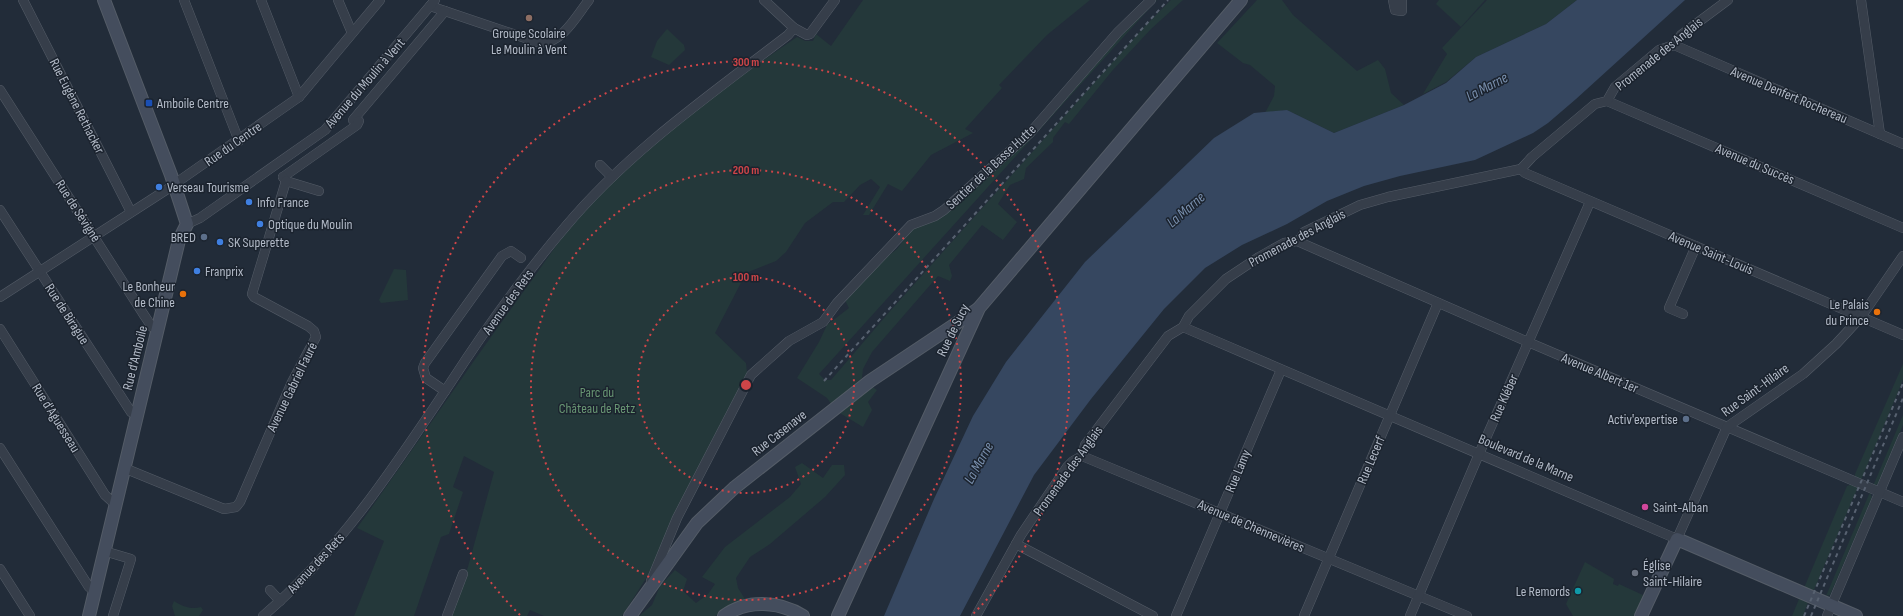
<svg xmlns="http://www.w3.org/2000/svg" width="1903" height="616" font-family="'Sofia Sans Condensed',sans-serif">
	<rect width="100%" height="100%" fill="#222c39"/>
	<g fill="#24383a">
		<path d="M863 0H1090L1047 35 999 85 1002 88 965 129 973 133 931 155 902 191 888 184 869 215H863L880 187 871 179 860 185 844 202H833L805 223 786 252 776 261 746 273 715 333 746 363 747 373 659 558 622 616H544L530 610 527 616H451L466 574 494 472 464 456 453 487 463 492 449 534 441 537 414 616H354L384 541 357 528C412 451 465 372 521 295 544 264 565 230 592 202 653 139 725 86 797 37L805 41H813L816 34 831 46Z"/>
		<polygon points="1156,0 1157,0 819,374 825,380 831,380 891,310 1145,26 1171,0 1183,0 1151,29 1112,71 1069,124 1065,122 1053,138 1053,142 1026,168 1024,179 1010,185 998,204 1017,222 1003,240 982,225 949,265 952,276 950,281 938,276 872,352 863,369 862,378 832,405 827,398 797,378 819,342 827,325 849,308 845,300 879,263 897,249 913,228 981,179"/>
		<polygon points="1257,0 1282,0 1293,15 1357,71 1378,60 1385,69 1391,93 1404,105 1334,133 1287,110 1265,113 1274,96 1275,86 1250,65 1243,63 1217,43"/>
		<polygon points="1439,0 1485,0 1461,27 1436,4"/>
		<polygon points="1487,0 1577,0 1546,24 1476,57 1446,82 1423,94 1447,54 1442,48"/>
		<polygon points="667,29 684,45 685,50 669,65 651,57 657,41"/>
		<polygon points="394,269 406,270 408,300 381,303 379,300"/>
		<polygon points="1903,364 1903,380 1861,480 1855,477 1855,474"/>
		<polygon points="871,386 877,390 868,402 872,410 863,427 838,412"/>
		<polygon points="1903,415 1903,425 1878,484 1873,486"/>
		<polygon points="802,463 823,478 832,465 844,465 845,475 825,497 770,544 750,557 736,578 738,588 745,599 715,616 639,616 652,605 660,586 675,570 687,579 683,591 696,603 708,594 715,584 702,577 725,547 790,497 801,484 795,467"/>
		<polygon points="1853,484 1858,487 1813,592 1804,588 1847,486"/>
		<polygon points="1870,492 1872,498 1830,595 1826,596"/>
		<polygon points="1585,562 1614,579 1613,584 1618,586 1619,584 1645,596 1636,616 1573,616 1566,604"/>
		<polygon points="1799,599 1808,602 1803,616 1792,616"/>
		<path d="M174 601C182 606 191 610 201 607L203 610 199 616H175L172 606Z"/>
	</g>
	<polygon fill="#364760" points="1577,0 1685,0 1576,99 1548,123 1533,133 1475,160 1400,176 1364,186 1327,201 1287,224 1242,245 1205,268 1164,309 1091,399 1034,475 960,616 884,616 934,499 973,416 1006,362 1085,262 1214,138 1254,113 1287,110 1334,133 1404,105 1446,83 1476,57 1546,24"/>
	<g fill="none" stroke-linecap="round" stroke-linejoin="round">
		<defs>
			<g id="street">
				<polyline points="23,0 131,212"/>
				<polyline points="184,0 239,141"/>
				<polyline points="261,0 299,97"/>
				<polyline points="338,0 352,33"/>
				<polyline points="764,0 794,28 807,35 810,34 835,0"/>
				<polyline points="1393,0 1395,10 1402,11 1402,0"/>
				<polyline points="1861,0 1880,134"/>
				<path d="M430 6 540 43C562 44 577 15 589 0"/>
				<polyline points="1674,45 1903,144"/>
				<polyline points="0,90 144,315 152,327 158,328"/>
				<polyline points="1607,101 1903,228"/>
				<polyline points="353,120 445,11"/>
				<polyline points="600,165 612,177"/>
				<polyline points="1521,169 1525,173 1903,335"/>
				<polyline points="283,177 357,125 359,121"/>
				<polyline points="283,177 286,181 319,191"/>
				<polyline points="0,210 131,412 136,414"/>
				<polyline points="187,224 200,218 325,130 435,0"/>
				<polyline points="1297,241 1528,342 1903,502"/>
				<polyline points="0,297 166,190 299,97 380,0"/>
				<polyline points="1683,314 1669,308 1696,246"/>
				<polyline points="1183,327 1677,539 1727,427 1803,374 1836,344 1861,317 1903,256"/>
				<polyline points="0,329 105,495 116,505"/>
				<polyline points="445,391 426,378 423,368 425,363 502,256 511,251 521,258"/>
				<polyline points="0,448 89,587 95,592"/>
				<polyline points="1082,456 1467,616"/>
				<polyline points="124,468 224,509 236,507 240,502 292,382 316,337 314,331 308,326 254,297 252,294 286,181"/>
				<polyline points="1016,544 1153,616"/>
				<polyline points="104,551 131,559 113,616"/>
				<polyline points="0,569 30,616"/>
				<polyline points="651,581 677,518 751,375 789,341 823,322 837,303 911,225 935,216 944,210 1030,133 1118,32 1151,0"/>
				<polyline points="270,590 280,601"/>
				<path d="M263 616C340 550 395 466 451 382 486 328 524 275 566 226 629 151 710 95 788 35L794 28"/>
				<polyline points="447,616 463,574"/>
				<polyline points="976,616 1021,535 1067,467 1073,461 1082,456 1085,445 1168,336 1183,327 1189,316 1226,279 1259,257 1284,243 1297,241 1301,238 1304,232 1360,205 1388,197 1521,169 1532,157 1595,104 1607,101 1615,87 1659,50 1674,45 1681,35 1728,0"/>
				<polyline points="1176,616 1281,370"/>
				<polyline points="1304,616 1438,303"/>
				<polyline points="1410,616 1479,454 1590,202"/>
				<polyline points="1827,616 1903,437"/>
			</g>
			<g id="secondary">
				<polyline points="89,616 179,240 187,224 171,175 104,0"/>
				<polyline points="630,616 697,523 734,488 870,381 978,309"/>
				<path d="M724 616C747 599 779 601 803 616"/>
				<polyline points="838,616 979,308 1241,0"/>
				<polyline points="1641,616 1677,539 1856,616"/>
			</g>
		</defs>
		<use href="#street" stroke="#545c67" stroke-width="10"/>
		<use href="#secondary" stroke="#545c67" stroke-width="14"/>
		<use href="#street" stroke="#363e4a" stroke-width="9"/>
		<use href="#secondary" stroke="#444d5d" stroke-width="12"/>
		<g stroke="#586271" stroke-width="2" stroke-dasharray="4 4" stroke-linecap="butt">
			<polyline points="824,381 1168,0"/>
			<polyline points="1804,616 1903,383"/>
			<polyline points="1811,616 1903,398"/>
		</g>
	</g>
	<g fill="none" stroke="#cf4548" stroke-width="2" stroke-dasharray="2 4">
		<circle cx="746" cy="385" r="108"/>
		<circle cx="746" cy="385" r="215"/>
		<path d="M520 615A323 323 0 1 1 972 615"/>
	</g>
	<circle fill="#8d6e63" stroke="#1b232e" stroke-width="1.5" cx="529" cy="18" r="4"/>
	<rect fill="#1a4fb4" stroke="#1b232e" stroke-width="1.5" x="145" y="99" width="8" height="8" rx="2"/>
	<g fill="#3f7fe0" stroke="#1b232e" stroke-width="1.5">
		<circle cx="159" cy="187" r="4"/>
		<circle cx="249" cy="202" r="4"/>
		<circle cx="260" cy="224" r="4"/>
		<circle cx="220" cy="242" r="4"/>
		<circle cx="197" cy="271" r="4"/>
	</g>
	<g fill="#5c6f8a" stroke="#1b232e" stroke-width="1.5">
		<circle cx="204" cy="237" r="4"/>
		<circle cx="1686" cy="419" r="4"/>
	</g>
	<g fill="#e8710a" stroke="#1b232e" stroke-width="1.5">
		<circle cx="183" cy="294" r="4"/>
		<circle cx="1877" cy="312" r="4"/>
	</g>
	<circle fill="#d1479c" stroke="#1b232e" stroke-width="1.5" cx="1645" cy="507" r="4"/>
	<circle fill="#6b7280" stroke="#1b232e" stroke-width="1.5" cx="1635" cy="573" r="4"/>
	<circle fill="#0f9aa8" stroke="#1b232e" stroke-width="1.5" cx="1578" cy="591" r="4"/>
	<g text-anchor="middle" dominant-baseline="central" stroke-width="3" stroke-linejoin="round" paint-order="stroke">
		<g font-size="14" fill="#b1b9c6" stroke="#1b232e" text-anchor="start">
			<text x="529" y="33" text-anchor="middle">Groupe Scolaire<tspan x="529" dy="16">Le Moulin à Vent</tspan></text>
			<text x="157" y="103">Amboile Centre</text>
			<text x="167" y="187">Verseau Tourisme</text>
			<text x="257" y="202">Info France</text>
			<text x="268" y="224">Optique du Moulin</text>
			<text x="196" y="237" text-anchor="end">BRED</text>
			<text x="228" y="242">SK Superette</text>
			<text x="205" y="271">Franprix</text>
			<text x="175" y="286" text-anchor="end">Le Bonheur<tspan x="175" dy="16">de Chine</tspan></text>
			<text x="1869" y="304" text-anchor="end">Le Palais<tspan x="1869" dy="16">du Prince</tspan></text>
			<text x="1678" y="419" text-anchor="end">Activ'expertise</text>
			<text x="1653" y="507">Saint-Alban</text>
			<text x="1643" y="565">Église<tspan x="1643" dy="16">Saint-Hilaire</tspan></text>
			<text x="1570" y="591" text-anchor="end">Le Remords</text>
		</g>
		<g font-size="14" fill="#b1b9c6" stroke="#1b232e">
			<text transform="translate(1659 54) rotate(-39)">Promenade des Anglais</text>
			<text transform="translate(365 83) rotate(-49)">Avenue du Moulin à Vent</text>
			<text transform="translate(1789 95) rotate(23)">Avenue Denfert Rochereau</text>
			<text transform="translate(77 106) rotate(63)">Rue Eugène Rethacker</text>
			<text transform="translate(233 144) rotate(-35)">Rue du Centre</text>
			<text transform="translate(1755 164) rotate(23)">Avenue du Succès</text>
			<text transform="translate(991 167) rotate(-43)">Sentier de la Basse Hutte</text>
			<text transform="translate(78 211) rotate(57)">Rue de Sévigné</text>
			<text transform="translate(1297 238) rotate(-28)">Promenade des Anglais</text>
			<text transform="translate(1711 253) rotate(23)">Avenue Saint-Louis</text>
			<text transform="translate(508 302) rotate(-54)">Avenue des Rets</text>
			<text transform="translate(67 314) rotate(57)">Rue de Birague</text>
			<text transform="translate(953 330) rotate(-64)">Rue de Sucy</text>
			<text transform="translate(135 358) rotate(-76)">Rue d'Amboile</text>
			<text transform="translate(1600 373) rotate(23)">Avenue Albert 1er</text>
			<text transform="translate(292 387) rotate(-64)">Avenue Gabriel Fauré</text>
			<text transform="translate(1755 390) rotate(-36)">Rue Saint-Hilaire</text>
			<text transform="translate(1504 398) rotate(-66)">Rue Kléber</text>
			<text transform="translate(56 418) rotate(58)">Rue d'Aguesseau</text>
			<text transform="translate(779 433) rotate(-38)">Rue Casenave</text>
			<text transform="translate(1526 458) rotate(23)">Boulevard de la Marne</text>
			<text transform="translate(1371 460) rotate(-67)">Rue Lecerf</text>
			<text transform="translate(1068 471) rotate(-54)">Promenade des Anglais</text>
			<text transform="translate(1238 471) rotate(-67)">Rue Lamy</text>
			<text transform="translate(1251 526) rotate(23)">Avenue de Chennevières</text>
			<text transform="translate(316 563) rotate(-47)">Avenue des Rets</text>
		</g>
		<g font-size="14" fill="#689673" stroke="#1b232e">
			<text x="597" y="392">Parc du<tspan x="597" dy="16">Château de Retz</tspan></text>
		</g>
		<g font-size="15" font-style="italic" fill="#798fad" stroke="#1b232e">
			<text transform="translate(1487 87) rotate(-28)">La Marne</text>
			<text transform="translate(1186 210) rotate(-41)">La Marne</text>
			<text transform="translate(979 463) rotate(-61)">La Marne</text>
		</g>
	</g>
	<circle cx="746" cy="385" r="6" fill="#cf4548" stroke="#1b232e" stroke-width="2"/>
	<g font-size="12" text-anchor="middle" font-weight="bold" fill="#cf4548" stroke="#1b232e" stroke-width="3" stroke-linejoin="round" paint-order="stroke">
		<text x="746" y="66">300 m</text>
		<text x="746" y="174">200 m</text>
		<text x="746" y="281">100 m</text>
	</g>
</svg>
